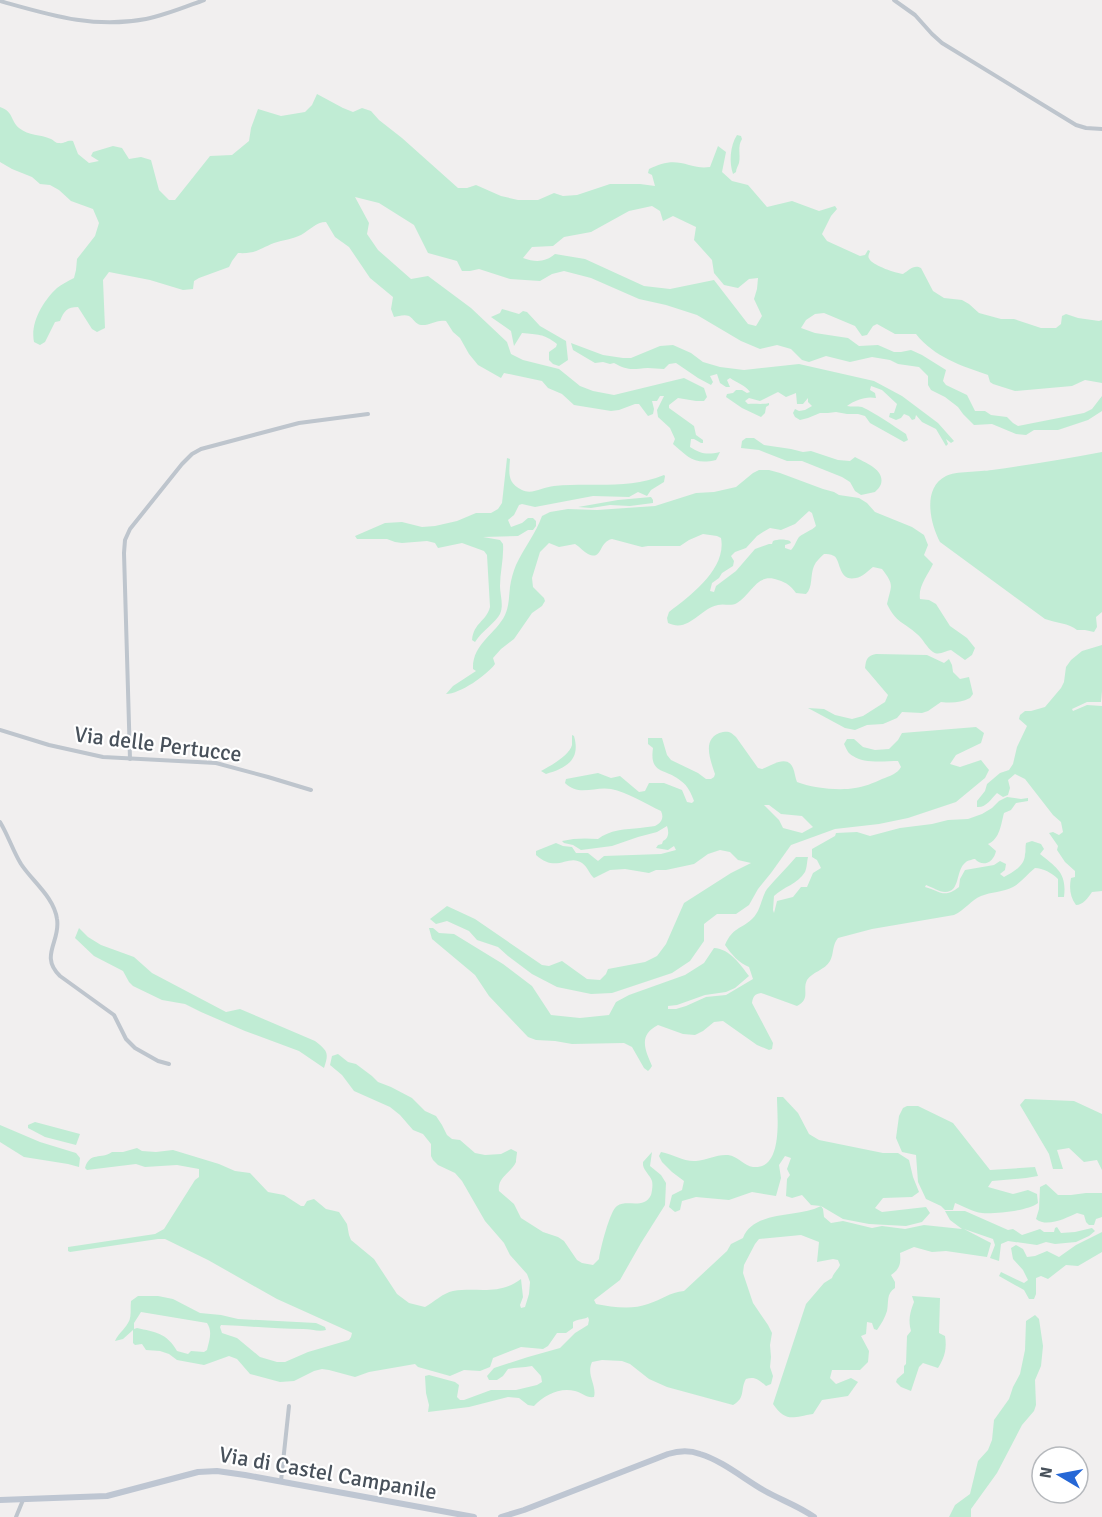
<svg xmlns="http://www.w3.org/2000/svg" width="1102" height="1517" font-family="Signika,sans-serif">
	<rect width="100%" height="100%" fill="#f1efef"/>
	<g fill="#c0ecd4" fill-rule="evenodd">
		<path d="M317 94 343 108 353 112 362 108 371 111 379 120 402 138 458 188H467L476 185 501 196 518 200H538L554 193 563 196 577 195 610 184H640L655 186 652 175 648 173 649 169C663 162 674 160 689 165 697 167 702 168 710 167L718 146 726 152 722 172 732 181 748 185 767 207 792 201 819 211 835 206 837 209 831 216 822 234 827 241 860 256 865 255 868 250 870 251C869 255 867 256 870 260 875 266 895 273 903 274 909 270 914 264 921 268L933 291 944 298 962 300 969 304 979 313 1001 319H1014L1041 328H1056L1061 324 1062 316 1066 314 1078 318 1099 321 1102 320V383L1085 380 1072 386 1015 391 993 384 990 382 988 375C962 366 934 357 916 334H895L877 324 873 326 867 335 862 336 855 326 824 313 815 314 806 320 801 328 815 333 848 338 859 346 878 345 894 352H901L911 350 922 355 946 370 943 381 946 385 967 395 975 411H985L991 415 1007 417 1013 423 1018 426 1084 413 1092 409 1102 396V411L1088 420 1058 430H1034L1026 435 1016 434 992 424 974 425 963 414 958 407 945 397 931 390 928 385V376L919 367 898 364 890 360 872 357 850 362 826 356 809 362 802 360 791 349 777 345 760 349 741 341 697 315 666 305 639 299 591 278 564 271 552 274 540 281 510 279 479 269 470 271H462L457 261 428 253 414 225 379 203 355 197 369 223 367 234 378 250 411 279 428 276 471 308 507 342 511 354 523 360 559 369 580 386 593 391 614 395 684 378 704 388 707 397 704 401H696L678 398 669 405V408L694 426 696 435 703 440V443H701L694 439H691L690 447C701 454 707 455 720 452L716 460C694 465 688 457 673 444L675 439 670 428 658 417 657 410 664 396H660L657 401H652L654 409 653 414 648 416 639 404H635L619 410 611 411 574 405 562 394 548 388 542 381 504 373 501 378 478 365 469 354 460 338 453 332 446 321C436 319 430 326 421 325 415 324 414 319 409 316 405 314 398 316 394 317L391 309 393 297 370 278 349 247 335 237 326 222C316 222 310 230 301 235 293 239 283 240 274 243 259 249 256 254 238 253L232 261 229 267 199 278 194 281 193 289 183 290 150 280 109 272 103 280 105 328 97 332 92 329 78 307C67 307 64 311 60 321L55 322 45 342 40 345 34 342C30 323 43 301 57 288 62 284 68 281 74 278L76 270 77 259 95 236 99 223 93 209 71 201 59 190 50 185 40 184 32 177 12 169 0 162V107C14 112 10 120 19 128 29 136 40 134 51 139 55 141 55 143 59 143 65 144 66 140 73 141L78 154 89 163 99 161 91 156 93 152 113 146 122 148 129 159 141 157 151 160 159 190 169 200H175L210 156 232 155 249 141 251 128 258 109 281 116 305 112 312 105ZM652 206 660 211 663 221 673 216 696 227 694 240 712 260 714 273 724 285 738 288 749 279 758 278 757 289 754 299 762 316 756 326 748 324 714 280 670 289 644 286 585 259 555 254C544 263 535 262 523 258L532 247 553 246 564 237 591 232 629 211Z"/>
		<path d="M737 135 741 136 742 139C737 147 741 155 739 163 738 166 736 169 736 172L733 174C729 162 730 146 737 135Z"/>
		<path d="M502 309 519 314 523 311 527 312 540 326 566 341 568 360 559 366 553 364 549 360V352L556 347 557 344C543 333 538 335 522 333L514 346 511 331 491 317 500 313Z"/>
		<path d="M571 343 603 355 623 358H631L660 346 673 345 691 353 703 362 720 367 744 370 799 364 874 381 902 396 938 423 954 441 951 443 946 439 948 444 946 446 936 429 922 422 916 415 915 419 912 420 909 416 904 414 901 418 896 420 889 417 890 413H894L897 404 882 390 871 386 870 390 875 393 876 398C866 396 855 400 847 406 852 407 857 406 862 407 877 414 892 425 906 434L908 440 904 442 870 423 865 416 858 414H847L836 412 828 413H820L808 418 800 420 795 417 793 413 795 409 799 411 805 410 812 406 808 402V398L803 404H797L796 393 786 397 778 392 760 401 749 398 745 401 748 404C756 403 760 405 769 403V405L766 407 765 413 761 417 742 408 726 397 727 394 733 393 736 390H742L747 393 750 392C745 385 737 383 730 378L727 380 730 387H726L720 383 717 374 710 376 713 382 711 385 698 378 676 363 669 364 664 369C658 369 653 368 648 368 632 369 628 371 614 363L610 364 603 362 595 363 573 350Z"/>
		<path d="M746 438H754L764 445 791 449 803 452 811 451 838 460 850 461 855 457C865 463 885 469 881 484 880 487 877 490 875 492L861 495 855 491 850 482 842 477 802 461H787L759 450 741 448 742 441Z"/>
		<path d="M1102 452V612L1096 617 1097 627 1094 632 1085 630H1077C1069 623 1056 623 1045 619L940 542C930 523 922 488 946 476 955 471 980 472 992 470 1029 465 1065 459 1102 452Z"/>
		<path d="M507 458 510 459C509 473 507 483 522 490 532 495 543 487 554 486 592 482 628 490 664 475L665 476 664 482 651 490 647 496 638 492 629 497 593 496 535 507 522 504 519 505 514 515 508 520 511 527 522 523 528 518H533L536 521V526L533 530H528L518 536 483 537 500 540 503 544C504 558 500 572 500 586 500 595 504 605 500 614 496 622 482 631 475 642L472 640C474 622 486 622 490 607L487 555 484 551 462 543 438 548 435 543 427 541 402 543 395 542 387 539H357L355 536 385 523 402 522 422 527 435 526 457 521 476 513H491L498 509 502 503Z"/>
		<path d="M759 470H769L780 473 823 489 834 492 839 495 859 498 867 503 875 512 912 527 924 535 928 545 924 555 933 564C928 575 918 586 920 599L929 600 936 604 950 626 967 638 975 648 972 655 965 660 951 650C945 651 939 656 933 652 927 648 923 639 917 634 904 622 896 623 887 604 891 585 895 586 882 569L873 567C868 571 862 577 856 578 838 582 841 560 834 556 830 554 827 554 824 554 820 558 816 561 814 566 810 575 813 588 806 594L796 593C790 585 787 583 778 580 757 572 752 594 737 603 730 607 725 603 718 605 699 609 689 633 668 623L667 618 669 612C690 596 727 569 721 538L717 536 703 534 689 540 680 546H648L642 547 612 539C598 542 603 561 588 554 584 552 580 547 575 544L559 547 549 543 540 552 532 578 533 587 544 598 545 601 542 606 532 613 514 639 501 649 493 658 495 664C487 675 460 694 446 694L453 686 476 671 473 669C472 644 496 634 505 615 509 607 509 596 510 587 511 580 513 572 516 565 524 548 536 533 542 516L550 512 568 509 597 510 655 506 696 493 714 492 736 487 753 473ZM809 511 812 513 816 526C811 531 805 532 799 537 796 541 795 546 791 550L785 548V545L791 543 790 541C785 539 778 539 773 541L772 544H769L755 549 736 571 716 586 714 592 710 591 712 583 719 578 722 573 733 566 734 561 731 556 735 552 746 548 757 536 763 532 770 528 781 530 795 524Z"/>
		<polygon points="651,497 653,500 653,503 630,506 610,505 591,508 578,507 618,500"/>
		<path d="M1102 645V691L1101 702H1087L1072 709 1073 711 1087 705 1102 706V891L1092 892C1088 898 1083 905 1076 905 1070 897 1069 888 1071 878L1075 877V871L1065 862 1057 850 1058 846 1049 833 1053 832 1059 835 1063 832 1061 822 1053 815 1025 779 1015 774 1008 780 1010 788 1008 795 1003 797 997 793C991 799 986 808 977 807V801L985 791 987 784 1000 773 1009 770 1013 764 1017 747 1027 726 1019 719 1020 715 1025 711H1031L1045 707 1061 688 1064 682 1066 667 1071 660 1082 651Z"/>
		<path d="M876 654 927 655 944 663 949 659 952 665 953 672 960 679 969 677 973 694 970 698C960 703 952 703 941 702L928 711 922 713 902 712 897 718 883 724 867 725 855 730 845 728 808 708 824 709 835 715 852 719 863 716 885 702 888 695 865 668C866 659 867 656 876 654Z"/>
		<path d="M976 727 984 733 981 743 956 755 950 764 960 767 981 760 989 770 985 778 956 802 908 818 879 824 835 829 791 845 771 873 758 889 749 905 736 914H717L704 924V941L690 961 672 973 612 993 591 994 557 987 532 974 508 956 498 947 477 940 469 931 447 921 436 924 430 919 447 906 475 919 542 965 549 966 562 961 587 979 600 980 606 974 608 969 645 962 657 956 666 944 684 903 731 873 751 863 738 860 730 852 720 850 708 854 694 864 666 870H656L649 873 625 869 610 870 594 878C589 874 588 867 582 863 568 853 557 874 536 855V851L556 843 563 846 572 847 576 853H588L598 861 604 856 661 854 676 850 674 846 668 850 656 848 658 845 662 844 663 841C669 838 669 832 667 826L657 832 638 837 612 846 581 850 573 845 564 843 562 841C574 838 586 838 598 839 609 830 626 829 640 828 644 827 651 827 655 826 662 823 664 817 661 811 646 804 627 792 611 789 595 786 579 797 565 783L566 779 598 773 611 778 620 776 639 792 645 791 649 783H664L682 790 687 802 692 803 694 801C691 793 688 786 681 781 666 768 649 775 653 748L648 744V738H662L667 755 671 760 698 773 706 779H711L714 777 715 774C710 759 701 737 723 732 729 731 731 732 736 737L758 768 762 769C771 766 787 754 793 768 795 773 795 777 797 782 812 788 839 791 855 788 863 787 874 783 882 779 890 776 897 774 901 767L898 761C885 761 864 764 853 756 848 754 846 748 844 744L847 739H854L863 747 875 750 889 749 898 740 902 733ZM764 805H769L781 814 802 816 813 827 802 833 783 828 779 820Z"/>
		<path d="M572 735 574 736C581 760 566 768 546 774L541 771C550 766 569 756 572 745 572 742 572 738 572 735Z"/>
		<path d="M1007 797 1021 799 1028 798V801L1016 803 1011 810 1004 813C1001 824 1000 839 988 844L996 851C994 862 983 868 975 859 973 859 967 861 966 862 955 870 961 892 945 892 939 892 932 887 926 885L925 887C940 891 944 899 959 887L960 879 965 870 994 865 1000 861 1006 864 1005 870 1000 874 1004 877C1013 872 1025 866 1025 854 1026 851 1025 847 1026 843L1032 841 1041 844 1044 849 1040 854C1057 868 1067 873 1064 897H1058V879C1052 873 1043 868 1035 868 1027 874 1022 882 1013 887 1003 892 991 892 981 896 971 900 965 910 954 915L872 929 838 938C832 945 834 954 830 961 825 970 812 972 807 980 802 990 811 999 797 1006L761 993C755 994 753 996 752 1003L773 1043 772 1049 769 1050 757 1045 723 1021 714 1022 703 1031 695 1035 683 1034 658 1025C638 1035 645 1050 652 1066L650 1069 648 1071 644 1068 632 1047 624 1043 572 1044 555 1041 536 1040 528 1037 489 996 475 975 432 939 429 928H433L439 933 454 934 503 964 532 986 551 1015 580 1018 609 1015 616 1002 629 995 685 975 704 963 714 948C730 949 740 964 749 976L735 988 726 992 705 995 677 1005 668 1006V1009H676L686 1006 706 997 726 995 753 979 749 967C739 963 731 954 725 945 733 927 740 930 752 919 761 911 761 898 767 889 776 878 787 868 796 857H808C807 861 807 868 805 872 798 884 783 887 774 896L773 910 774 913 777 901 793 897 801 887H807L813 873 821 868 817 860 812 857V849L835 836 836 833 857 832 870 836 900 828 932 824 948 820 968 819 982 814 992 808 999 801Z"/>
		<path d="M79 928 88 937 101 945 134 957 152 973 226 1012 240 1009 315 1041C328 1051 329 1053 324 1068L299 1051 245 1031 201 1012 185 1004 162 1000 133 986 129 982 123 971 94 956 75 938Z"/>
		<path d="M338 1054 348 1062 356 1064 372 1076 378 1082 391 1087 412 1098 425 1111 436 1116 442 1125 447 1135 452 1139 460 1140 475 1153 485 1155 501 1154 511 1149 517 1152C517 1154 516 1159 516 1162 511 1173 497 1177 499 1191L514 1204 521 1218 543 1232 558 1237 564 1241 577 1260 582 1263 593 1265 599 1259C600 1250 610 1210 617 1206 627 1199 644 1210 651 1195 652 1192 653 1185 652 1181 650 1175 644 1171 643 1165V1162L652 1152 650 1166 661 1175 666 1183 665 1205 641 1243 620 1280 594 1300 596 1304C612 1307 632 1310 648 1304 661 1300 670 1292 684 1291L727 1251 731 1244 743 1238C753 1210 798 1218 821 1206L811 1205 802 1195 792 1198 786 1196 787 1179 790 1175 787 1169 791 1158 785 1156 779 1165 781 1178 776 1196 752 1192 729 1200 696 1197 682 1201 680 1210 675 1212 669 1207 672 1195 682 1190 684 1181 672 1172 662 1162 659 1156 661 1152C673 1154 684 1162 696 1161 707 1160 717 1154 728 1155 738 1156 744 1166 753 1167 784 1170 777 1115 777 1097H783L798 1113 809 1134 819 1140 883 1153H898L909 1160 913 1177 919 1192 912 1197 883 1198 875 1208 882 1212 926 1207 930 1213 922 1222 906 1226 869 1224 843 1219 821 1206 823 1209 824 1217 831 1223 843 1221 872 1228 882 1226 905 1229 924 1225 962 1229 950 1220 945 1211H965L1008 1230 1013 1229 1022 1235 1040 1229 1044 1232H1054L1055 1228 1057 1227 1061 1233 1075 1232 1092 1228 1095 1231 1089 1236 1076 1242 1055 1244 1046 1242 1037 1245 1008 1241 1001 1244 999 1261 990 1258 995 1245 993 1239 964 1229 991 1243 987 1257 946 1251 932 1252 914 1247 900 1253C901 1263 900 1269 891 1275L895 1282V1288C886 1294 889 1301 887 1311 885 1318 881 1324 877 1330L874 1329 872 1323 867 1322 866 1334 861 1336 869 1351 868 1362 860 1370H832L830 1378 836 1384 851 1378 858 1382 848 1396 822 1400 813 1414C793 1417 786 1423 773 1404L806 1304 824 1283 832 1278C834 1272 838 1270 840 1265L838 1260 833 1259 817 1262 819 1242 801 1235 759 1239 755 1244 744 1265 743 1273 753 1303 768 1325 772 1333 770 1345 771 1357 770 1367 773 1376 771 1384 766 1386C759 1380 755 1376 746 1379 740 1389 746 1398 733 1405L667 1387 649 1379 630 1364 622 1361 602 1360 592 1362C586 1375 597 1385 594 1397 586 1398 583 1393 575 1391 560 1387 544 1395 534 1406L528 1405 519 1398 508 1397 469 1407 428 1412 429 1405 426 1393 425 1376 429 1375 455 1382 459 1385 457 1397 460 1400H464L491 1390H516L537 1385 542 1382 541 1376 532 1366C523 1368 516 1367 508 1369L503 1376 497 1380H489L487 1376 494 1368 528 1357 560 1348 575 1333 588 1325 589 1320 588 1317C583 1320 580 1318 573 1322V1328L566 1333H557L548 1346 543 1349 521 1347 493 1358 490 1367 480 1371 464 1370 450 1376 418 1367 415 1364 369 1372 355 1377 329 1370 322 1369 314 1371 294 1381 280 1382 250 1374 237 1359 229 1356 204 1365 177 1360 169 1354 160 1351 146 1350 142 1344 135 1345 133 1343V1330L123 1339 115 1341C118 1334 124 1330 128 1323 132 1317 130 1309 131 1301L138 1296H158L173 1299 200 1313 221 1315 238 1319 316 1323 325 1327 326 1330C319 1332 311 1329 303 1329 276 1329 249 1326 221 1325L220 1327 222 1333 237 1338 260 1357 277 1362H285L308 1352 349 1340 351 1337 352 1333 348 1331 277 1299 208 1260 165 1239H158L70 1252 68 1251V1247L155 1234 164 1229 195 1180 199 1177V1169L177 1165 145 1167 136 1164 87 1170 85 1168C90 1151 101 1160 112 1152H123L137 1148 142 1151 156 1152 173 1150 219 1164 235 1171 250 1173 268 1192 284 1195 301 1206H304L307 1201 314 1199 326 1209 339 1212 347 1224 349 1235 351 1240 374 1259 397 1294 409 1303 425 1307C434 1302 443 1293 453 1291 478 1287 499 1296 521 1279L523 1297 520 1305 521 1308 525 1307 529 1294 530 1282 527 1274 510 1255 504 1243 485 1221 462 1181 455 1173 438 1165 433 1160 431 1156V1144L423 1134 413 1130 400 1115 390 1107 354 1091 342 1075 330 1065 332 1056ZM141 1312 207 1323C213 1332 209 1341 207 1350L204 1352 191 1351 188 1354 177 1351C167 1333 155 1332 137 1328L134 1329V1323Z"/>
		<polygon points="1025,1099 1074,1101 1102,1114 1102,1170 1097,1160 1084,1162 1069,1148 1057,1150 1063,1169 1053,1169 1049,1154 1020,1105"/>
		<path d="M907 1106H918L953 1123 990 1170 1035 1167 1038 1176 1026 1178 992 1181 988 1187 1013 1194 1028 1190 1037 1194 1038 1203C1028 1211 995 1214 982 1213 973 1212 963 1206 955 1203L953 1210H945L941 1206 926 1199 918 1182 916 1155 902 1152 896 1138 899 1116 903 1108Z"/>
		<polygon points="35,1122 80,1134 76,1145 45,1137 28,1128 28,1125"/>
		<polygon points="0,1125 40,1142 76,1153 80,1158 79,1167 68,1164 24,1157 0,1142"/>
		<path d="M1046 1184 1058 1195H1071L1086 1193H1102V1217L1096 1219 1094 1225H1089L1086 1222 1084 1215 1077 1213C1066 1218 1047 1228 1036 1219L1039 1209 1040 1187Z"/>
		<polygon points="1102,1232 1102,1252 1078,1266 1066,1265 1048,1279 1041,1276 1036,1278 1036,1294 1034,1299 1029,1299 1024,1290 999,1276 1001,1272 1024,1283 1028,1280 1023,1270 1013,1259 1011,1248 1016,1245 1023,1249 1027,1257 1035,1256 1047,1251 1059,1257 1076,1245"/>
		<path d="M912 1296 940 1298 939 1333 945 1336C947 1348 945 1357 938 1368L923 1363 919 1367 911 1391 901 1387 896 1382 897 1379 904 1373V1366L906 1364 907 1336 911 1331C908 1320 910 1312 914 1302Z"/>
		<polygon points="1035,1315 1039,1319 1043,1346 1041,1366 1035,1380 1036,1405 1034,1411 1022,1425 997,1473 971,1509 971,1517 949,1517 955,1505 970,1494 978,1461 988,1450 992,1440 994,1420 1009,1399 1013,1387 1020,1374 1025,1350 1026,1321"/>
	</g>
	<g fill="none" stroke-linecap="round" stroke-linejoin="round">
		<g stroke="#bec5cd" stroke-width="4">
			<polyline points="894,0 915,15 932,34 942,43 1076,125 1086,128 1102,129"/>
			<path d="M0 1C50 15 93 29 146 19 166 15 185 7 204 0"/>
			<polyline points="0,730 49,745 103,757 216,763 268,777 311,790"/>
			<polyline points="130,759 124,553 125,540 130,529 182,464 192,454 201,449 299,423 368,414"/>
			<path d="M0 822C8 835 13 851 21 864 32 881 54 897 57 919 61 941 39 956 60 976L114 1015 126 1039 135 1048 158 1061 169 1064"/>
			<polyline points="281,1481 289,1406"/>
			<polyline points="16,1517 23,1500"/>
		</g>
		<g stroke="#bec6d2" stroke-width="6">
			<polyline points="0,1500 107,1496 198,1472 217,1471 245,1475 474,1517"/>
			<path d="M501 1517 524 1510 668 1454C678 1451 689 1450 700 1454 723 1461 744 1479 765 1491 781 1500 799 1506 814 1517"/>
		</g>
	</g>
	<g text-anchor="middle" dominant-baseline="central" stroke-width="4.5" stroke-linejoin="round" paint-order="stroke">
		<g font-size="22" fill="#48515b" stroke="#fff">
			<text transform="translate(158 744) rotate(7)">Via delle Pertucce</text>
			<text transform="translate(328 1473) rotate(10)">Via di Castel Campanile</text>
		</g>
	</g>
	<g transform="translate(1060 1475) rotate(280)"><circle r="28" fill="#ffffff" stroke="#b6b9bd" stroke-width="1.5"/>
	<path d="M0-4.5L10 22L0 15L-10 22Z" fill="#2567d6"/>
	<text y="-9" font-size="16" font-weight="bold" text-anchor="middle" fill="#48515b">N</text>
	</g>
</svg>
